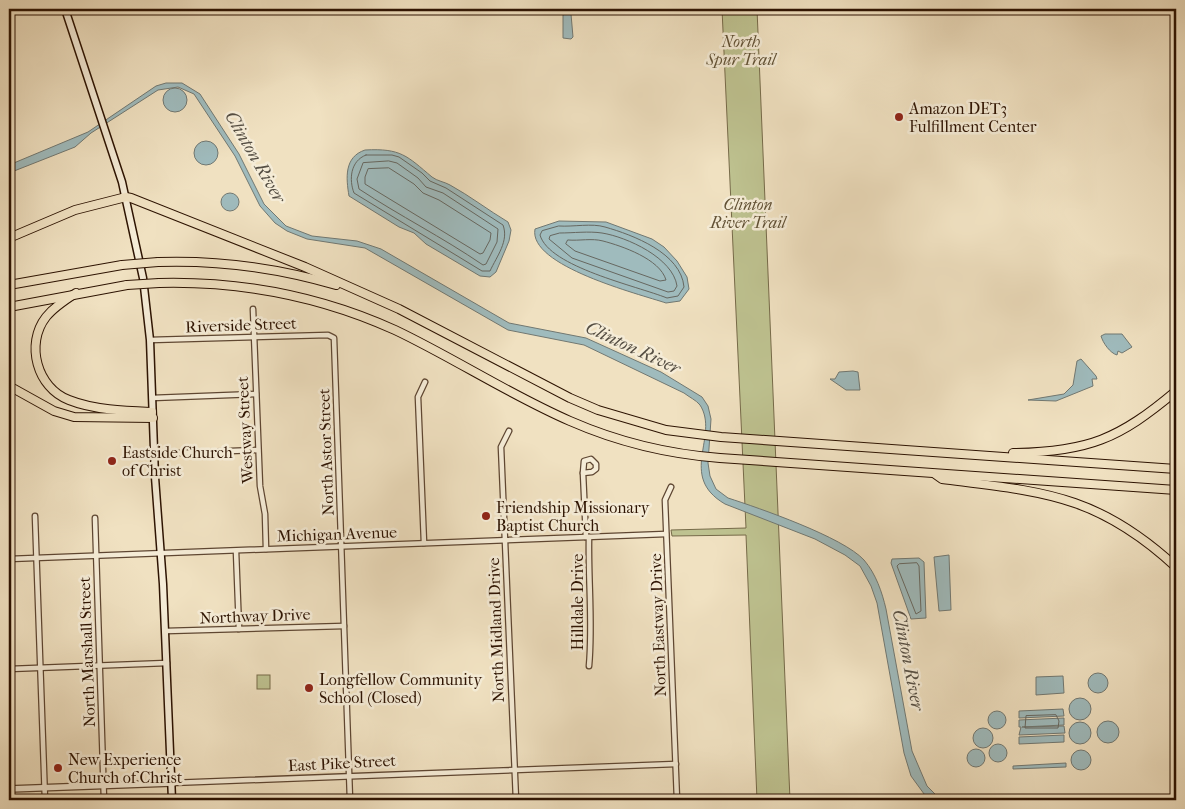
<svg xmlns="http://www.w3.org/2000/svg" width="1185" height="809" font-family="'IM FELL French Canon',serif">
	<rect width="100%" height="100%" fill="#f0e1c1"/>
	<filter id="stains"><feTurbulence type="fractalNoise" baseFrequency=".004" numOctaves="4"/><feColorMatrix values="0 0 0 0 .2 0 0 0 0 .09 0 0 0 0 .02 0 0 0 .5 -.17"/></filter>
	<radialGradient id="worn" r=".72"><stop offset=".6" stop-color="#630" stop-opacity="0"/><stop offset="1" stop-color="#630" stop-opacity=".3"/></radialGradient>
	<g fill="#bec290" stroke="#766a49">
		<polygon points="722,9 757,9 790,800 757,800 746,535 672,536 671,530 746,528"/>
		<rect x="257" y="675" width="13" height="14"/>
	</g>
	<g fill="#9fbbbd" stroke="#717872">
		<polygon points="566,13 571,14 573,37 571,39 563,38 563,15"/>
		<path d="M166 83H182L200 94 239 154 264 204 286 226 312 236 357 241 381 249 509 323 586 338 661 372 702 397 708 406 711 419 708 463 710 476 716 489 728 498C759 508 843 537 864 560 876 574 882 592 886 609L912 751 927 786 941 800 927 798 911 776 904 753 877 603 871 586 860 566 845 555 815 539 725 504C677 476 720 436 700 405 696 400 689 397 684 393L584 345 508 330 365 248 307 239 287 231 275 223 260 206 235 156 194 94 178 87 158 90 91 133 75 147 9 173V165L88 132 156 86Z"/>
		<circle cx="175" cy="100" r="12"/>
		<circle cx="206" cy="153" r="12"/>
		<path d="M365 150C401 148 407 156 432 177 437 181 445 182 450 185 470 196 488 210 508 222L511 230 509 241 496 272 490 277 480 276 426 244 414 233 399 227 349 196C346 178 344 157 365 150Z"/>
		<circle cx="230" cy="202" r="9"/>
		<path d="M559 221 606 222 652 239 664 247 677 261 687 277 689 289 680 301 666 303C639 294 528 266 535 229Z"/>
		<path d="M1105 334H1122L1132 347 1122 353 1118 351 1117 355C1110 353 1103 343 1101 336Z"/>
		<polygon points="1081,359 1096,376 1097,379 1092,379 1093,386 1056,401 1028,400 1064,394 1073,385 1077,361"/>
		<polygon points="853,371 858,372 860,390 846,390 830,379 835,379 839,372"/>
		<polygon points="949,555 951,610 939,611 934,557"/>
		<polygon points="919,558 924,562 926,618 911,619 891,563 892,559"/>
		<circle cx="1098" cy="683" r="10"/>
		<polygon points="1063,676 1064,693 1036,695 1036,677"/>
		<circle cx="1080" cy="709" r="11"/>
		<polygon points="1063,709 1064,716 1019,718 1019,711"/>
		<circle cx="997" cy="720" r="9"/>
		<polygon points="1064,718 1064,725 1022,727 1064,726 1065,733 1019,735 1021,727 1019,727 1019,720"/>
		<circle cx="1108" cy="732" r="11"/>
		<circle cx="1080" cy="733" r="11"/>
		<circle cx="983" cy="738" r="10"/>
		<polygon points="1064,735 1064,742 1019,744 1019,737"/>
		<circle cx="998" cy="753" r="9"/>
		<circle cx="976" cy="758" r="9"/>
		<circle cx="1081" cy="760" r="10"/>
		<polygon points="1066,763 1066,767 1013,769 1013,766"/>
	</g>
	<g fill="none" stroke-linecap="round" stroke-linejoin="round">
		<g stroke="#666760" stroke-width="1">
			<path d="M366 155H392L399 157 422 173 430 181 446 188 503 225C509 241 497 256 490 271H482L354 193C349 180 350 161 366 155Z"/>
			<path d="M389 161 397 163 418 178 426 187 443 193 498 229 497 242 486 264 483 265C442 237 400 216 359 189L357 179 363 163Z"/>
			<polygon points="389,168 414,184 423,193 439,200 491,233 490,240 483,253 480,254 365,184 365,177 368,169"/>
			<path d="M559 226C573 227 592 223 605 227 633 235 681 253 684 287L678 296 667 298C637 286 549 267 540 235L542 231Z"/>
			<path d="M560 233C573 233 589 231 602 233 627 237 673 258 677 286L674 291 668 292 572 258 549 239 550 236Z"/>
			<path d="M568 240C579 241 592 238 603 241 622 246 660 259 666 280L660 281 575 251 566 244Z"/>
			<polygon points="917,563 919,566 921,611 916,614 897,566 899,564"/>
			<polygon points="1056,715 1059,721 1058,728 1025,728 1026,716"/>
		</g>
		<defs>
			<g id="minor">
				<polyline points="253,309 260,486 265,514 266,549"/>
				<polyline points="150,340 328,335 334,338 350,800"/>
				<polyline points="152,398 256,394"/>
				<polyline points="509,431 501,447 516,800"/>
				<polyline points="154,454 258,450"/>
				<polygon points="591,459 596,464 596,469 592,472 583,473 584,461"/>
				<polyline points="583,473 586,537"/>
				<polyline points="671,487 665,500 677,800"/>
				<polyline points="35,516 45,800"/>
				<polyline points="95,518 104,800"/>
				<polyline points="424,543 418,397 425,382"/>
				<polyline points="236,551 239,629"/>
				<polyline points="9,559 666,534"/>
				<polyline points="166,631 344,626"/>
				<path d="M589 666C593 623 588 580 589 537"/>
				<polyline points="9,669 167,663"/>
				<polyline points="171,783 676,764"/>
			</g>
			<polyline id="tertiary" points="9,789 171,783"/>
			<polyline id="secondary" points="65,9 122,182 143,278 150,340 155,477 163,584 172,800"/>
			<g id="motorway">
				<polyline points="9,238 75,210 126,197 131,198 305,267 399,309 570,398 598,410 666,430 721,437 1176,469"/>
				<path d="M158 262C218 260 278 268 336 285"/>
				<path d="M159 283C241 281 320 296 395 330 454 358 510 395 570 421 618 442 667 454 720 458L1176 490"/>
				<polyline points="9,285 122,265"/>
				<path d="M76 293C65 300 54 307 46 317 25 344 37 388 69 400 94 410 126 411 152 412"/>
				<polyline points="9,307 127,285"/>
				<polyline points="9,386 54,411 74,417 153,418"/>
				<path d="M1013 453C1088 452 1119 439 1176 391"/>
				<path d="M935 474 942 479C1043 492 1097 494 1176 567"/>
			</g>
		</defs>
		<use href="#minor" stroke="#5e4632" stroke-width="7"/>
		<use href="#tertiary" stroke="#5e4632" stroke-width="8"/>
		<use href="#secondary" stroke="#2d1302" stroke-width="9"/>
		<use href="#motorway" stroke="#2d1302" stroke-width="10"/>
		<use href="#minor" stroke="#f5ecd7" stroke-width="4.5"/>
		<use href="#tertiary" stroke="#f5ecd7" stroke-width="5.5"/>
		<use href="#secondary" stroke="#f5ecd7" stroke-width="6"/>
		<use href="#motorway" stroke="#f0e1c1" stroke-width="8"/>
		<defs>
			<g id="motorway-bridge">
				<polyline points="122,265 158,262"/>
				<polyline points="127,285 159,283"/>
			</g>
		</defs>
		<use href="#motorway-bridge" stroke="#2d1302" stroke-width="10" stroke-linecap="butt"/>
		<use href="#motorway-bridge" stroke="#f0e1c1" stroke-width="8"/>
	</g>
	<g fill="#8f2418" stroke="#f5ecd7" stroke-width="2">
		<circle cx="899" cy="117" r="5"/>
		<circle cx="112" cy="461" r="5"/>
		<circle cx="486" cy="516" r="5"/>
		<circle cx="309" cy="688" r="5"/>
		<circle cx="58" cy="768" r="5"/>
	</g>
	<g text-anchor="middle" dominant-baseline="central" stroke-width="5" stroke-linejoin="round" paint-order="stroke">
		<g font-size="16" font-style="italic" fill="#605034" stroke="#f5ecd7">
			<text x="741" y="41">North<tspan x="741" dy="18">Spur Trail</tspan></text>
			<text x="748" y="204">Clinton<tspan x="748" dy="18">River Trail</tspan></text>
		</g>
		<g font-size="16" fill="#2d1302" stroke="#f5ecd7" text-anchor="start">
			<text x="909" y="108">Amazon DET3<tspan x="909" dy="18">Fulfillment Center</tspan></text>
			<text x="122" y="452">Eastside Church<tspan x="122" dy="18">of Christ</tspan></text>
			<text x="496" y="507">Friendship Missionary<tspan x="496" dy="18">Baptist Church</tspan></text>
			<text x="319" y="679">Longfellow Community<tspan x="319" dy="18">School (Closed)</tspan></text>
			<text x="68" y="759">New Experience<tspan x="68" dy="18">Church of Christ</tspan></text>
		</g>
		<g font-size="16" fill="#2d1302" stroke="#f5ecd7">
			<text transform="translate(241 325) rotate(-2)">Riverside Street</text>
			<text transform="translate(245 430) rotate(-93)">Westway Street</text>
			<text transform="translate(326 452) rotate(-92)">North Astor Street</text>
			<text transform="translate(337 534) rotate(-2)">Michigan Avenue</text>
			<text transform="translate(577 602) rotate(-90)">Hilldale Drive</text>
			<text transform="translate(255 616) rotate(-2)">Northway Drive</text>
			<text transform="translate(658 625) rotate(-92)">North Eastway Drive</text>
			<text transform="translate(496 630) rotate(-92)">North Midland Drive</text>
			<text transform="translate(87 652) rotate(-92)">North Marshall Street</text>
			<text transform="translate(342 763) rotate(-3)">East Pike Street</text>
		</g>
		<g font-size="18" font-style="italic" fill="#554e43" stroke="#f5ecd7">
			<text transform="translate(255 157) rotate(60)">Clinton River</text>
			<text transform="translate(633 348) rotate(25)">Clinton River</text>
			<text transform="translate(908 660) rotate(79)">Clinton River</text>
		</g>
	</g>
	<rect width="1185" height="809" fill="none" stroke="#f0e1c1" stroke-width="30"/>
	<rect x="10" y="10" width="1165" height="789" fill="none" stroke="#2d1302" stroke-width="2.5"/>
	<rect x="15" y="15" width="1155" height="779" fill="none" stroke="#2d1302"/>
	<rect width="100%" height="100%" filter="url(#stains)"/>
	<rect width="100%" height="100%" fill="url(#worn)"/>
</svg>
